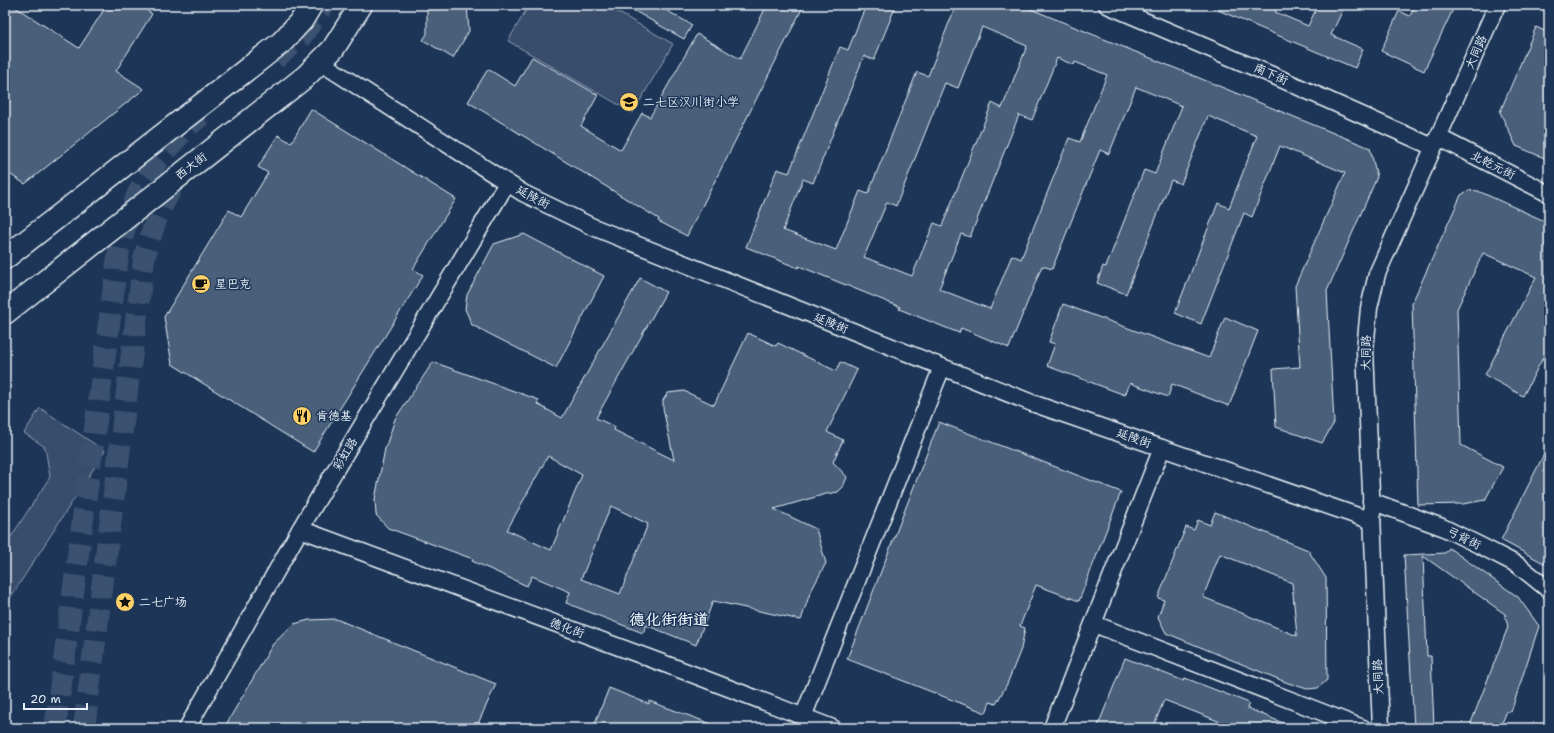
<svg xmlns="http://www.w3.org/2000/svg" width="1554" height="733" font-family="'Shantell Sans','LXGW WenKai TC',sans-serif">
	<rect width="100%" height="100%" fill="#1d3557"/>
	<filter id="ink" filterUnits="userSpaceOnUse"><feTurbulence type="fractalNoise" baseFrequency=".025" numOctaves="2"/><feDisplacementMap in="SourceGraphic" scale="8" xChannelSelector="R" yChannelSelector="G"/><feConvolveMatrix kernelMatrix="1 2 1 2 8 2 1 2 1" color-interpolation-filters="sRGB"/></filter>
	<g filter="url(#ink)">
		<g fill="#374d6c" stroke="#909fb2">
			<polygon points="529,5 605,5 673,44 633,113 508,41"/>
			<polygon points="40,408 105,451 5,606 5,546 50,477 45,447 24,433"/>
		</g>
		<g fill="#495e7a" stroke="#e8f1f8" fill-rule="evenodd">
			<polygon points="5,5 12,5 79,48 107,5 139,5 152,14 116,71 144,89 25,184 5,171"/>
			<polygon points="427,5 467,5 469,31 453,58 423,40 427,34"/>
			<polygon points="624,5 657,5 692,25 684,39"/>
			<polygon points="767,5 804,5 687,236 658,221 659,219 468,102 488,69 515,86 532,57 598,95 581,126 621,150 642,113 650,117 697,34 740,59"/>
			<path d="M866 5H896L874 60 864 56 813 183 803 179 783 230 836 250 860 191 868 194 917 72 928 76 956 5H1021L1370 148 1377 177 1327 291 1334 423 1322 443 1276 427 1273 369 1300 367 1295 286 1345 173 1280 146 1252 217 1244 213 1201 324 1175 313 1218 203 1229 208 1257 136 1208 116 1181 184 1171 180 1126 294 1097 283 1103 266 1106 267 1144 170 1155 174 1182 106 1136 87 1109 154 1100 150 1052 269 1042 266 1009 348 961 328 959 333 899 309 900 307 799 266 798 268 746 247 777 169 789 173 840 47 848 50ZM982 27 1027 46 1002 108 992 103 942 226 934 223 912 276 864 257 887 202 896 206 945 83 958 88ZM1057 58 1074 65 1075 62 1107 75 1080 142 1069 138 1021 259 1012 255 990 309 939 289 961 234 970 237 1019 115 1032 120Z"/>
			<polygon points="1206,5 1279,5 1275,12 1308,26 1318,5 1345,5 1331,35 1363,49 1355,68"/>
			<polygon points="1415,5 1455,5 1424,71 1381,51 1399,11 1410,16"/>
			<polygon points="1536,27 1549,33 1549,160 1516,146 1500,112"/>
			<polygon points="311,109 456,199 413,269 423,275 313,452 172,364 164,317 229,210 241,217 268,173 258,167 278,135 291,143"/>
			<polygon points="1469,190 1478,191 1549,223 1549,346 1523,396 1485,375 1536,277 1483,253 1457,309 1461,445 1503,467 1485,500 1463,504 1418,505 1412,303 1461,195"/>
			<polygon points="524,234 604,276 556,368 472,325 465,309 467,295 494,244"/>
			<path d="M640 278 666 292 596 418 615 427 614 430 674 460 663 408V400L668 393 684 391 714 405 748 333 776 346 778 343 836 371 840 362 857 370 827 432 843 440 833 462 847 477 843 487 838 492 826 494 774 509 816 529 826 563 810 593 801 620 713 601 696 645 646 625 643 633 566 603 570 592 532 576 527 586 472 561 473 559 388 528 376 515 375 499 385 449 395 419 433 362 539 400 537 404 562 418ZM548 456 582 475 551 550 507 530ZM611 506 648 524 620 594 581 579Z"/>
			<polygon points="1063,304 1209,358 1225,317 1258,331 1229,406 1172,384 1168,397 1130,383 1125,395 1047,366 1055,344 1049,342"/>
			<polygon points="939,422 1121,492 1079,601 1036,585 1020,626 1025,628 1021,649 1007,684 996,704 990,702 986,713 847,659"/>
			<polygon points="1549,444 1549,566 1501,540"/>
			<path d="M1215 512 1308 550 1326 578 1327 680 1318 688 1307 689 1288 683 1166 633 1158 617 1164 600 1158 598 1186 527 1194 530 1198 520 1210 525ZM1220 554 1292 583 1297 636 1203 597Z"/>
			<polygon points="1449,548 1518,597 1539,626 1511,712 1507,711 1500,728 1469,728 1508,627 1505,614 1423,556 1427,656 1431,656 1434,728 1414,728 1404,555 1445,553"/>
			<polygon points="336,619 496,684 476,728 224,728 273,644 294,624 309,620"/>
			<polygon points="1125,658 1184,681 1185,678 1249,703 1247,708 1295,728 1236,728 1164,700 1153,728 1097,728"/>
			<polygon points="609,688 649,704 649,701 717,726 717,728 593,728"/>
		</g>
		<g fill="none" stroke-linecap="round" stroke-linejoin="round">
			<g stroke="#3b516f" stroke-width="22" stroke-dasharray="22 11" stroke-linecap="butt">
				<polyline points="275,59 301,37 323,5"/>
				<path d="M55 728 119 249C131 202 145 171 179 136 186 129 193 121 202 115"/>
				<path d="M84 728 144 259C152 229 161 202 179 177"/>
			</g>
			<defs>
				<g id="street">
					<polyline points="1107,5 1272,75 1433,147"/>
					<polyline points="320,62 523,193 593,227 1032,403 1372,521"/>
					<polyline points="1438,137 1549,194"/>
					<polyline points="1371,501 1442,527 1479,545 1518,565 1549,590"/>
					<polyline points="300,529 684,671 833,728"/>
					<polyline points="1094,624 1363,728"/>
					<polyline points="803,717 942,367"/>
					<polyline points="187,728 306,519 507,183"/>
					<polyline points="1052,728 1162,448"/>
					<polyline points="1381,728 1365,350 1369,308 1377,274 1497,5"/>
				</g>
				<g id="secondary">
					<polyline points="5,258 282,42 302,20 311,5"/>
					<polyline points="5,313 305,77 333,49 361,5"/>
				</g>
			</defs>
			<use href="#street" stroke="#e8f1f8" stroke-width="19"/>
			<use href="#secondary" stroke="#e8f1f8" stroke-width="25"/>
			<use href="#street" stroke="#1d3557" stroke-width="16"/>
			<use href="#secondary" stroke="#1d3557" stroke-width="22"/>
		</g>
	</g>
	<defs>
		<symbol id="school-disc" viewBox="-11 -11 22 22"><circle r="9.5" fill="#ffd166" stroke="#1d3557"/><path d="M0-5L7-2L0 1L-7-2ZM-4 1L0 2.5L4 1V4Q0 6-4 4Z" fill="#111"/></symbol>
		<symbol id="cafe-disc" viewBox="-11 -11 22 22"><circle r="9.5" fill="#ffd166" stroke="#1d3557"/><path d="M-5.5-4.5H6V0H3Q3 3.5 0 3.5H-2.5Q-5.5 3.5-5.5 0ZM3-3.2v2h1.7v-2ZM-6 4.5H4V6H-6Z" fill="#111"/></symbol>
		<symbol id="restaurant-disc" viewBox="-11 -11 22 22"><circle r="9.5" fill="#ffd166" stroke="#1d3557"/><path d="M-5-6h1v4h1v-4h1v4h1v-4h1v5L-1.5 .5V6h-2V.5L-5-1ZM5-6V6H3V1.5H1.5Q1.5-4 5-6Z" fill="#111"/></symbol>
		<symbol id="sight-disc" viewBox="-11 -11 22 22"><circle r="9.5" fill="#ffd166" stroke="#1d3557"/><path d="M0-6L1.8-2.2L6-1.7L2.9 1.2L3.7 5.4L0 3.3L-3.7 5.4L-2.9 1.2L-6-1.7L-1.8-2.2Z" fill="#111"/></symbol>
	</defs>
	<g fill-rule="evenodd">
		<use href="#school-disc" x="618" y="91" width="22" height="22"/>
		<use href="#cafe-disc" x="190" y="273" width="22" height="22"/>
		<use href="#restaurant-disc" x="291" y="405" width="22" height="22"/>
		<use href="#sight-disc" x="114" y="591" width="22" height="22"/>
	</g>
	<g text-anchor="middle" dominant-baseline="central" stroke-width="3" stroke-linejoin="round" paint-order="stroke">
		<g font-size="12" fill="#e8f1f8" stroke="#1d3557">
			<text transform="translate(1476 52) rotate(-66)">大同路</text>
			<text transform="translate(1271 74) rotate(24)">南下街</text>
			<text transform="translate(1493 165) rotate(27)">北乾元街</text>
			<text transform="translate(191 166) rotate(-38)">西大街</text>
			<text transform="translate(533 197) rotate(28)">延陵街</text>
			<text transform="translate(831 323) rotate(22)">延陵街</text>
			<text transform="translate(1366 353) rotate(-89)">大同路</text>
			<text transform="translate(1134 438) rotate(19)">延陵街</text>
			<text transform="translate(345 454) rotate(-59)">彩虹路</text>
			<text transform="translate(1464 538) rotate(26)">弓背街</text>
			<text transform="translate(567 628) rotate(20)">德化街</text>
			<text transform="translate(1378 677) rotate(-92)">大同路</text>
		</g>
		<g font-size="12" fill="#e8f1f8" stroke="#1d3557" text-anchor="start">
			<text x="643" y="102">二七区汉川街小学</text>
			<text x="215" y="284">星巴克</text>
			<text x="316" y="416">肯德基</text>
			<text x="139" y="602">二七广场</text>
		</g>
		<g font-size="16" font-weight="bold" fill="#e8f1f8" stroke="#1d3557">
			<text x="669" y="619">德化街街道</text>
		</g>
	</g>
	<rect width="1554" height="733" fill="none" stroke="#1d3557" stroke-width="20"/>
	<rect x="10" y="10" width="1534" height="713" fill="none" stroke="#e8f1f8" stroke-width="1.5" filter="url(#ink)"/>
	<path d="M24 703v6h63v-6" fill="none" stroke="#e8f1f8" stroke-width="2"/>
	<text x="30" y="703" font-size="12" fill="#e8f1f8" stroke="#1d3557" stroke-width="3" paint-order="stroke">20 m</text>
</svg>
